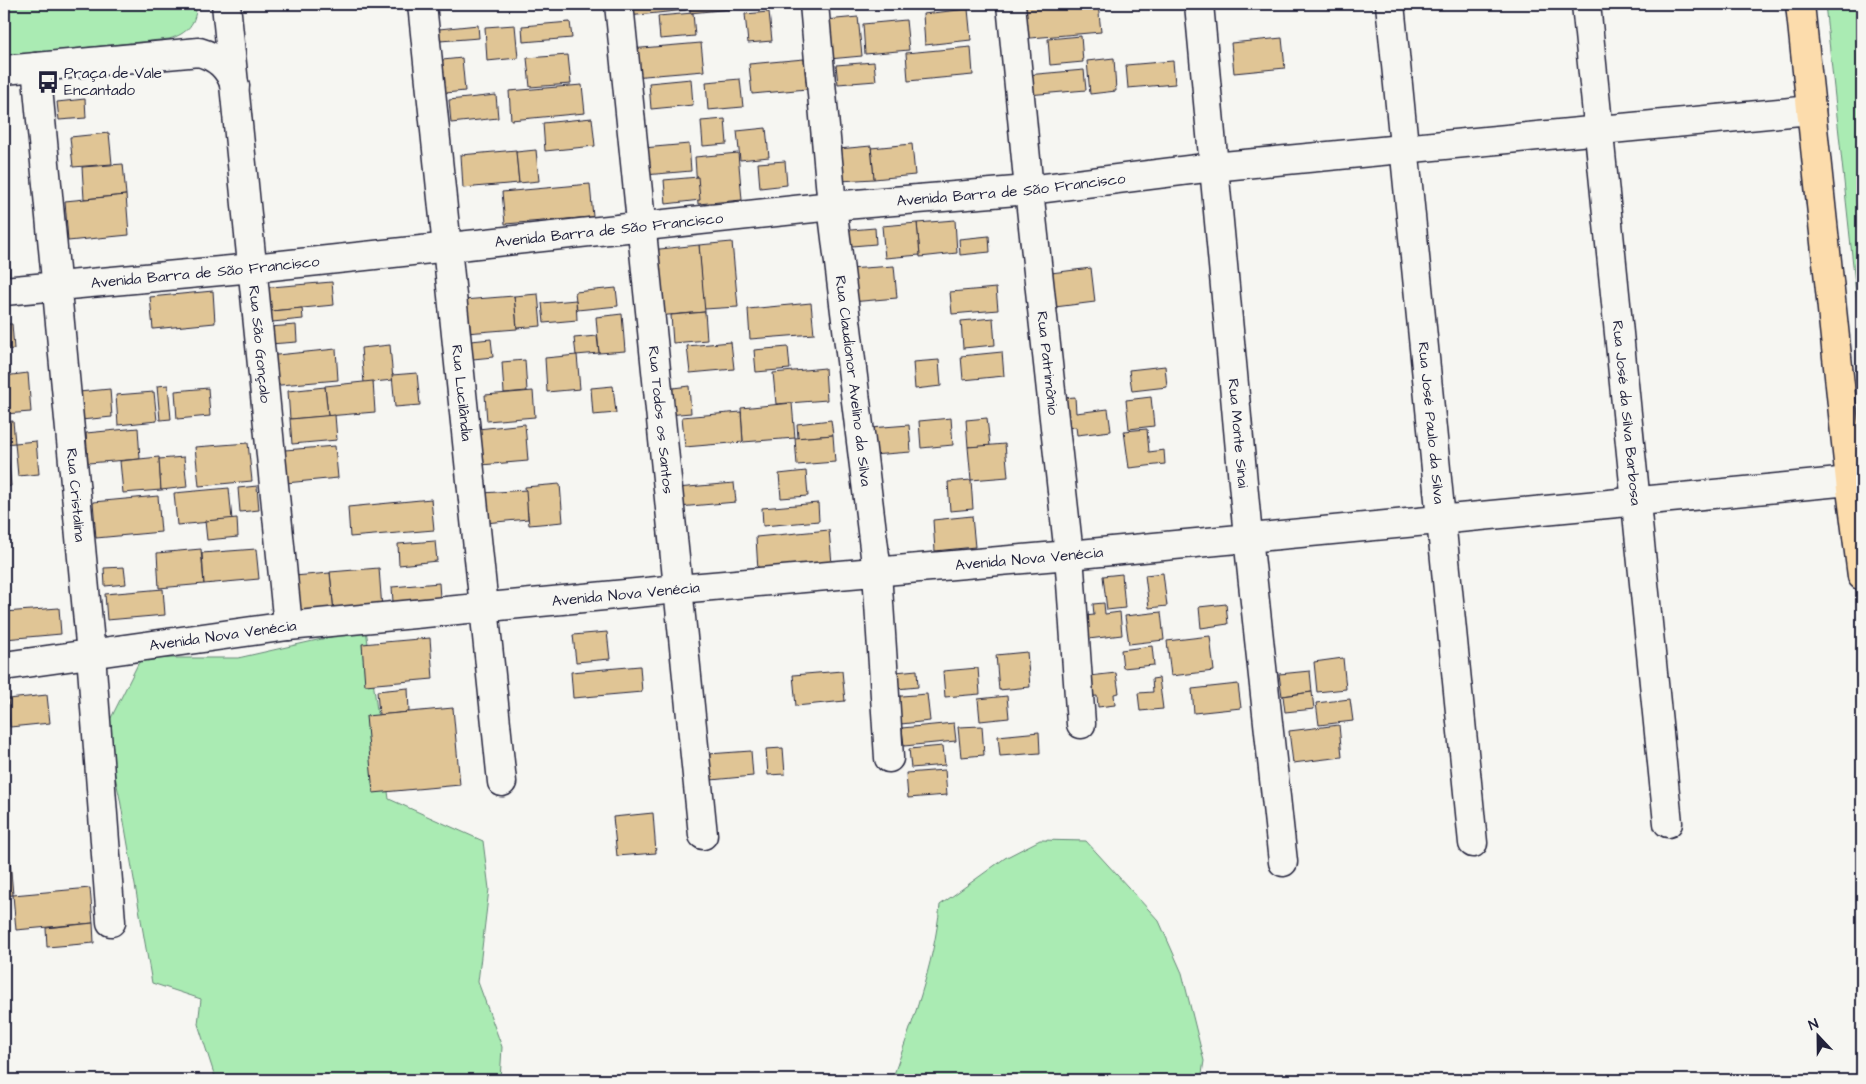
<svg xmlns="http://www.w3.org/2000/svg" width="1866" height="1084" font-family="'Architects Daughter',sans-serif">
	<rect width="100%" height="100%" fill="#f6f6f2"/>
	<filter id="ink" filterUnits="userSpaceOnUse"><feTurbulence type="fractalNoise" baseFrequency=".02" numOctaves="2"/><feDisplacementMap in="SourceGraphic" scale="10" xChannelSelector="R" yChannelSelector="G"/><feConvolveMatrix kernelMatrix="1 2 1 2 8 2 1 2 1" color-interpolation-filters="sRGB"/></filter>
	<g filter="url(#ink)">
		<g fill="#aaebb3" stroke="#668677">
			<path d="M4 4H196C197 23 187 34 169 39L4 56Z"/>
			<polygon points="1825,4 1862,4 1862,349"/>
			<polygon points="366,629 389,799 483,841 489,889 478,982 502,1047 500,1080 216,1080 198,1024 201,999 152,983 120,799 105,730 141,658 238,658"/>
			<path d="M1040 840 1086 841 1159 921 1182 973 1204 1061 1201 1080H892C912 1023 934 966 940 905L1005 858Z"/>
		</g>
		<g fill="#e0c595" stroke="#22223b">
			<polygon points="627,4 685,4 686,10 628,16"/>
			<polygon points="690,4 740,4 741,8 690,13"/>
			<polygon points="1016,4 1098,4 1101,32 1019,39"/>
			<polygon points="968,9 971,40 925,45 923,14"/>
			<polygon points="769,12 772,41 748,43 745,14"/>
			<polygon points="693,13 695,36 660,39 658,16"/>
			<polygon points="858,17 862,56 829,59 826,20"/>
			<polygon points="906,20 909,50 865,54 863,24"/>
			<polygon points="570,22 572,38 523,42 522,26"/>
			<polygon points="478,25 479,38 440,41 439,29"/>
			<polygon points="515,25 518,58 487,61 485,27"/>
			<polygon points="1081,36 1083,62 1050,65 1048,39"/>
			<polygon points="1282,38 1285,68 1234,73 1231,43"/>
			<polygon points="701,43 704,71 633,77 630,49"/>
			<polygon points="971,47 973,75 908,81 906,53"/>
			<polygon points="568,55 571,84 530,87 527,58"/>
			<polygon points="462,58 465,91 436,94 433,61"/>
			<polygon points="1114,58 1116,91 1090,94 1087,61"/>
			<polygon points="804,59 807,89 752,94 749,64"/>
			<polygon points="1173,61 1175,84 1128,88 1126,65"/>
			<polygon points="874,62 876,81 838,84 836,65"/>
			<polygon points="1084,70 1086,90 1028,95 1026,75"/>
			<polygon points="691,79 693,105 651,109 649,83"/>
			<polygon points="740,79 743,107 708,110 706,82"/>
			<polygon points="582,85 585,113 511,120 509,91"/>
			<polygon points="496,95 498,118 451,123 449,100"/>
			<polygon points="85,99 86,118 59,120 57,102"/>
			<polygon points="592,118 595,146 545,151 543,123"/>
			<polygon points="725,119 727,144 703,146 701,121"/>
			<polygon points="766,128 769,157 740,160 737,131"/>
			<polygon points="109,133 112,164 73,167 70,137"/>
			<polygon points="689,144 691,171 645,175 643,148"/>
			<polygon points="912,144 915,175 874,179 871,148"/>
			<polygon points="871,146 874,179 840,181 838,149"/>
			<polygon points="516,150 519,183 463,188 461,155"/>
			<polygon points="536,150 539,181 519,183 516,152"/>
			<polygon points="738,153 742,200 698,204 695,157"/>
			<polygon points="785,161 787,185 760,188 758,163"/>
			<polygon points="123,164 126,195 84,199 82,167"/>
			<polygon points="698,177 700,200 666,204 664,180"/>
			<polygon points="590,184 593,217 505,224 502,192"/>
			<polygon points="126,195 129,235 68,241 65,201"/>
			<polygon points="955,220 957,253 920,257 917,223"/>
			<polygon points="917,223 920,255 885,258 882,226"/>
			<polygon points="875,228 876,244 840,247 839,231"/>
			<polygon points="989,236 990,252 960,255 959,239"/>
			<polygon points="4,240 7,240 8,255 4,256"/>
			<polygon points="732,242 738,307 704,309 699,245"/>
			<polygon points="699,245 705,312 656,316 650,250"/>
			<polygon points="8,255 10,278 4,279 4,256"/>
			<polygon points="894,266 897,298 851,302 848,269"/>
			<polygon points="1091,268 1095,302 1055,307 1051,273"/>
			<polygon points="332,282 334,305 261,312 259,288"/>
			<polygon points="616,288 618,306 577,310 575,292"/>
			<polygon points="996,288 998,310 952,314 950,292"/>
			<polygon points="213,291 215,323 153,329 150,297"/>
			<polygon points="538,294 541,326 517,328 514,296"/>
			<polygon points="514,296 517,329 466,333 463,300"/>
			<polygon points="576,300 577,320 544,323 542,303"/>
			<polygon points="811,303 814,334 750,339 748,309"/>
			<polygon points="302,308 303,319 262,323 261,312"/>
			<polygon points="705,312 707,340 673,343 671,315"/>
			<polygon points="622,314 625,351 599,353 596,317"/>
			<polygon points="993,318 995,345 963,348 961,321"/>
			<polygon points="4,324 12,324 14,349 4,350"/>
			<polygon points="296,325 297,342 270,344 269,327"/>
			<polygon points="597,336 599,353 576,355 574,338"/>
			<polygon points="491,339 493,357 473,359 471,341"/>
			<polygon points="731,342 734,369 690,373 687,346"/>
			<polygon points="390,345 393,380 364,383 361,348"/>
			<polygon points="788,347 790,369 756,372 754,350"/>
			<polygon points="336,349 338,380 269,386 267,356"/>
			<polygon points="1002,352 1004,376 963,380 961,356"/>
			<polygon points="577,355 580,389 547,392 545,358"/>
			<polygon points="525,360 527,391 504,393 502,362"/>
			<polygon points="939,360 941,386 915,389 913,362"/>
			<polygon points="1165,366 1167,387 1132,391 1129,370"/>
			<polygon points="825,368 827,400 776,404 773,373"/>
			<polygon points="28,373 31,412 4,414 4,376"/>
			<polygon points="417,373 420,405 395,407 392,375"/>
			<polygon points="373,381 375,412 328,416 325,386"/>
			<polygon points="168,385 171,419 160,420 157,386"/>
			<polygon points="613,386 616,413 593,415 591,388"/>
			<polygon points="689,386 691,413 667,415 665,389"/>
			<polygon points="325,387 328,416 290,419 288,391"/>
			<polygon points="208,388 210,416 177,419 175,391"/>
			<polygon points="110,389 112,417 81,420 79,392"/>
			<polygon points="533,391 535,417 487,421 485,395"/>
			<polygon points="154,392 157,421 118,425 116,395"/>
			<polygon points="1075,397 1076,413 1108,409 1111,431 1077,435 1076,427 1066,428 1063,398"/>
			<polygon points="1151,397 1154,426 1129,429 1126,400"/>
			<polygon points="792,403 795,438 743,442 741,408"/>
			<polygon points="741,412 743,442 685,447 682,417"/>
			<polygon points="335,415 337,440 292,444 290,419"/>
			<polygon points="951,418 953,445 921,448 919,421"/>
			<polygon points="987,418 990,446 968,447 966,420"/>
			<polygon points="831,420 833,435 798,438 797,424"/>
			<polygon points="13,421 15,443 4,444 4,422"/>
			<polygon points="525,424 528,461 481,465 478,429"/>
			<polygon points="909,425 911,452 872,455 870,428"/>
			<polygon points="138,428 140,459 88,463 86,433"/>
			<polygon points="1147,429 1149,452 1164,450 1165,464 1129,468 1124,431"/>
			<polygon points="833,435 835,462 797,465 795,438"/>
			<polygon points="36,441 39,474 18,476 15,443"/>
			<polygon points="248,443 252,481 199,486 195,447"/>
			<polygon points="1005,444 1008,477 971,480 968,447"/>
			<polygon points="335,446 338,478 275,484 272,451"/>
			<polygon points="8,451 11,486 4,487 4,452"/>
			<polygon points="159,457 161,490 123,493 120,461"/>
			<polygon points="184,457 187,487 161,490 159,459"/>
			<polygon points="806,471 808,496 781,498 779,474"/>
			<polygon points="971,480 973,509 950,511 948,482"/>
			<polygon points="734,483 736,502 679,507 677,488"/>
			<polygon points="560,484 563,522 529,525 525,487"/>
			<polygon points="257,486 259,510 240,512 238,488"/>
			<polygon points="229,488 232,520 177,525 174,493"/>
			<polygon points="526,490 528,519 485,523 483,493"/>
			<polygon points="158,496 161,532 96,538 93,502"/>
			<polygon points="431,499 434,530 350,537 348,507"/>
			<polygon points="818,503 819,521 763,526 762,508"/>
			<polygon points="972,516 975,547 935,551 933,520"/>
			<polygon points="237,518 238,537 207,540 205,521"/>
			<polygon points="829,530 832,564 758,571 756,537"/>
			<polygon points="435,541 437,561 399,565 398,544"/>
			<polygon points="201,549 204,584 159,588 157,553"/>
			<polygon points="256,549 259,579 204,584 202,553"/>
			<polygon points="124,567 126,584 105,586 104,568"/>
			<polygon points="379,568 382,609 334,613 330,572"/>
			<polygon points="330,573 334,613 298,617 294,576"/>
			<polygon points="1163,573 1167,606 1149,608 1145,575"/>
			<polygon points="1122,574 1125,608 1107,610 1103,576"/>
			<polygon points="439,583 440,598 393,602 392,587"/>
			<polygon points="163,589 165,615 107,620 105,594"/>
			<polygon points="1104,603 1105,614 1120,612 1122,635 1080,640 1077,617 1094,615 1093,604"/>
			<polygon points="1226,604 1228,624 1201,628 1199,607"/>
			<polygon points="59,608 61,634 5,639 4,612"/>
			<polygon points="1161,612 1164,640 1129,644 1125,616"/>
			<polygon points="607,632 610,659 576,662 573,635"/>
			<polygon points="1210,636 1214,671 1171,676 1167,641"/>
			<polygon points="430,638 433,679 365,685 362,644"/>
			<polygon points="1152,646 1154,665 1123,668 1121,650"/>
			<polygon points="1027,652 1030,687 999,690 996,655"/>
			<polygon points="1343,658 1346,689 1317,692 1314,662"/>
			<polygon points="640,666 642,692 573,698 571,672"/>
			<polygon points="978,668 980,694 945,697 943,671"/>
			<polygon points="917,670 918,687 886,690 885,673"/>
			<polygon points="842,671 845,701 796,706 793,675"/>
			<polygon points="1310,671 1312,692 1282,696 1279,674"/>
			<polygon points="1116,673 1119,693 1114,694 1115,705 1098,707 1097,696 1083,697 1081,677"/>
			<polygon points="1159,678 1163,709 1140,711 1138,693 1153,692 1152,679"/>
			<polygon points="1238,684 1241,708 1194,713 1192,689"/>
			<polygon points="408,688 409,712 379,715 377,691"/>
			<polygon points="1312,692 1314,709 1285,712 1283,696"/>
			<polygon points="927,694 930,721 891,725 889,697"/>
			<polygon points="47,695 50,723 10,727 8,699"/>
			<polygon points="1007,696 1009,718 980,721 978,699"/>
			<polygon points="1350,699 1353,721 1319,725 1316,703"/>
			<polygon points="453,708 460,785 373,793 366,716"/>
			<polygon points="954,723 956,741 904,746 902,728"/>
			<polygon points="1339,725 1342,757 1293,763 1289,731"/>
			<polygon points="982,726 984,755 961,757 958,727"/>
			<polygon points="1039,732 1040,753 1000,756 998,736"/>
			<polygon points="943,746 945,765 911,768 909,749"/>
			<polygon points="783,748 785,774 768,775 766,749"/>
			<polygon points="751,751 753,776 711,780 708,754"/>
			<polygon points="945,770 947,795 908,798 906,773"/>
			<polygon points="653,813 656,853 617,856 613,817"/>
			<polygon points="10,860 13,895 4,896 4,861"/>
			<polygon points="90,888 93,923 16,930 13,895"/>
			<polygon points="93,923 94,943 47,947 46,928"/>
		</g>
		<g fill="none" stroke-linecap="round" stroke-linejoin="round">
			<defs>
				<g id="minor">
					<path id="s1" d="M226 4 288 626"/>
					<path id="s2" d="M422 4 502 782"/>
					<path id="s3" d="M619 4 703 835"/>
					<path id="s4" d="M814 4 832 206 877 572 889 758"/>
					<path id="s5" d="M1011 4 1029 190 1069 555 1081 724"/>
					<path id="s6" d="M1199 4 1248 537 1283 862"/>
					<path id="s7" d="M1390 4 1473 843"/>
					<path id="s8" d="M1586 4 1668 823"/>
					<path id="s9" d="M36 67 91 654 111 922"/>
					<path d="M4 70 199 52C217 57 229 67 235 86"/>
					<path id="s10" d="M4 291 253 268 832 206 1029 190 1213 167 1811 110"/>
					<path id="s11" d="M4 666 288 626 678 589 1069 555 1850 481"/>
				</g>
				<polyline id="major" points="1800,4 1850,481 1862,576"/>
			</defs>
			<use href="#minor" stroke="#22223b" stroke-width="31"/>
			<use href="#major" stroke="#22223b" stroke-width="31"/>
			<use href="#minor" stroke="#f6f6f2" stroke-width="28"/>
			<use href="#major" stroke="#fcdcac" stroke-width="28"/>
		</g>
	</g>
	<defs>
		<symbol id="bus-bare" viewBox="-9 -9 18 18"><path d="M-5-6H5V4H4V6H2V4H-2V6H-4V4H-5ZM-3.5-4V0h7V-4ZM-3.5 1.2v1.5H-2V1.2ZM2 1.2v1.5H3.5V1.2Z" fill="#22223b" stroke="#f6f6f2" stroke-width="2.5" paint-order="stroke"/></symbol>
	</defs>
	<g fill-rule="evenodd">
		<use href="#bus-bare" x="32" y="66" width="32" height="32"/>
	</g>
	<g text-anchor="middle" dominant-baseline="central" stroke-width="5" stroke-linejoin="round" paint-order="stroke">
		<g font-size="15" fill="#22223b" stroke="#f6f6f2" text-anchor="start">
			<text x="64" y="73">Praça de Vale<tspan x="64" dy="17">Encantado</tspan></text>
		</g>
		<g font-size="15" fill="#22223b" stroke="#f6f6f2">
			<text stroke="none"><textPath href="#s10" startOffset="1012">Avenida Barra de São Francisco</textPath></text>
			<text stroke="none"><textPath href="#s10" startOffset="608">Avenida Barra de São Francisco</textPath></text>
			<text stroke="none"><textPath href="#s10" startOffset="202">Avenida Barra de São Francisco</textPath></text>
			<text stroke="none"><textPath href="#s1" startOffset="342">Rua São Gonçalo</textPath></text>
			<text stroke="none"><textPath href="#s5" startOffset="361">Rua Patrimônio</textPath></text>
			<text stroke="none"><textPath href="#s4" startOffset="379">Rua Claudionor Avelino da Silva</textPath></text>
			<text stroke="none"><textPath href="#s2" startOffset="391">Rua Lucilândia</textPath></text>
			<text stroke="none"><textPath href="#s8" startOffset="411">Rua José da Silva Barbosa</textPath></text>
			<text stroke="none"><textPath href="#s3" startOffset="418">Rua Todos os Santos</textPath></text>
			<text stroke="none"><textPath href="#s7" startOffset="421">Rua José Paulo da Silva</textPath></text>
			<text stroke="none"><textPath href="#s6" startOffset="431">Rua Monte Sinai</textPath></text>
			<text stroke="none"><textPath href="#s9" startOffset="430">Rua Cristalina</textPath></text>
			<text stroke="none"><textPath href="#s11" startOffset="1031">Avenida Nova Venécia</textPath></text>
			<text stroke="none"><textPath href="#s11" startOffset="626">Avenida Nova Venécia</textPath></text>
			<text stroke="none"><textPath href="#s11" startOffset="221">Avenida Nova Venécia</textPath></text>
		</g>
	</g>
	<rect width="1866" height="1084" fill="none" stroke="#f6f6f2" stroke-width="20"/>
	<rect x="10" y="10" width="1846" height="1064" fill="none" stroke="#22223b" stroke-width="2" filter="url(#ink)"/>
	<g transform="translate(1818 1036) rotate(338)" stroke="#f6f6f2" stroke-width="4" paint-order="stroke">
	<path d="M0-4L9 19L0 12L-9 19Z" fill="#22223b"/>
	<text y="-8" font-size="14" font-weight="bold" text-anchor="middle" fill="#22223b">N</text>
	</g>
</svg>
